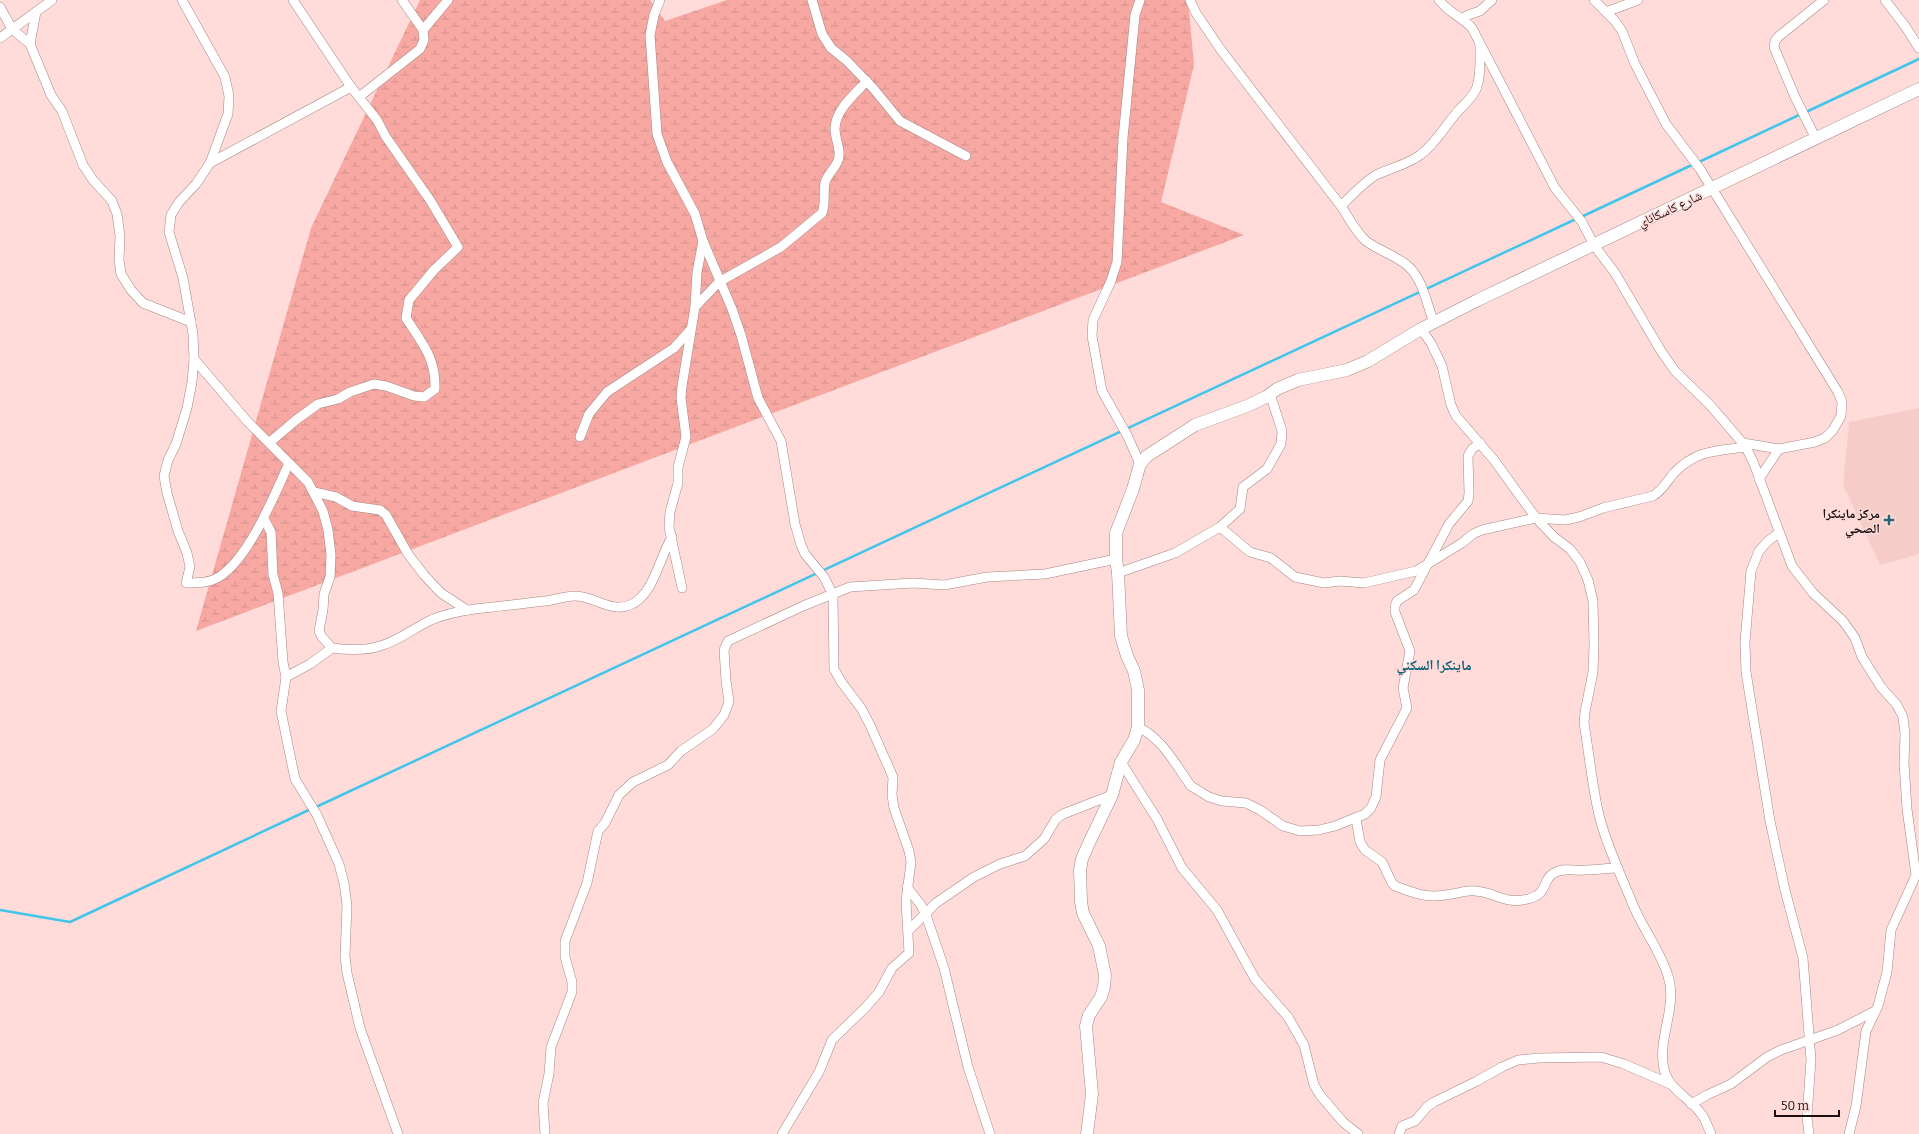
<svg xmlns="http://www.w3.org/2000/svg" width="1919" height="1134" font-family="Bitter,'Noto Naskh Arabic',serif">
	<defs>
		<pattern id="wetland-marsh" width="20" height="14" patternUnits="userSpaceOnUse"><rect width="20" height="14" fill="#f8a8a3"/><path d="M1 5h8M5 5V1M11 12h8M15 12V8" fill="none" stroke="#d4908b"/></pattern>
	</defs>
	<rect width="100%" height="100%" fill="#ffdcda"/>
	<polygon fill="#f6ccc9" points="1919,408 1919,554 1880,565 1843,485 1849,422"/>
	<polygon fill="url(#wetland-marsh)" points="420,0 650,0 665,21 727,0 1188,0 1194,65 1161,202 1244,235 196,631 311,228"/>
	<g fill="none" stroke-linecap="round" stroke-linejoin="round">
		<g stroke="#40c5eb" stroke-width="2.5">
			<polyline points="1806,112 1919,59"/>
			<polyline points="1699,162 1801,114"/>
			<polyline points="1581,217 1694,164"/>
			<polyline points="316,807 1576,219"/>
			<polyline points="0,910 70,922 311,809"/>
		</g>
		<defs>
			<g id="street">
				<path d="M182 0 225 77 229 96 228 114 210 163 196 184 179 202 171 215 169 232 183 278 193 334 194 359 192 382 187 408 176 444 168 460 164 476 167 493 178 531 187 553 190 567 186 583C197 583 209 583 219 577 249 558 274 496 289 463"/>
				<polyline points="660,0 654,15 650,35 657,134 667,162 695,214 703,241 732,309 741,335 758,398 781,441 795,524 801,545 805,554 824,577 833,595 834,669 842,683 861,708 870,725 893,777 892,795 894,808 909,851 911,862 906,901 909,953 892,968 879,992 866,1007 832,1040 819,1072 782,1134"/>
				<polyline points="812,0 822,34 831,48 847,61 873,88 900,121 966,156"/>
				<path d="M1190 0 1196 13 1221 50 1341 206C1349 218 1355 231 1366 241 1379 251 1396 255 1409 267 1423 280 1427 305 1434 323"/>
				<path d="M1439 0C1450 14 1461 16 1472 28L1555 188 1582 222 1594 245 1615 273 1661 351 1675 371 1710 405 1746 447 1754 464 1792 566 1813 593 1843 621 1855 638 1862 657 1881 687 1897 705 1903 717 1905 734 1904 763 1907 809 1916 875 1891 930 1887 972 1878 1006 1866 1031 1856 1106 1849 1134"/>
				<polyline points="1594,0 1615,21 1622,31 1635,64 1666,124 1700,169 1838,392 1842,402 1841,416 1833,430 1825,438 1815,442 1779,449 1743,443"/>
				<polyline points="1885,0 1905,26 1919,48"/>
				<polyline points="0,7 12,29 30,44 51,95 62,111 83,165 93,180 112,201 117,214 120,236 119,260 121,274 131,290 143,303 191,322"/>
				<polyline points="1606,12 1638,0"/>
				<polyline points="1463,18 1468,15 1480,11 1492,0"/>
				<polyline points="423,30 448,0"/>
				<polyline points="0,38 52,0"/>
				<polyline points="30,44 36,12"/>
				<polyline points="359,97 420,49 424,40 423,30 402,0"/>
				<polyline points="1816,139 1795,97 1774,47 1775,41 1778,37 1824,0"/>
				<polyline points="210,163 351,87"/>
				<path d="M1341 206C1352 195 1363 183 1376 175 1390 168 1407 165 1420 155 1435 144 1443 129 1454 116 1461 106 1473 99 1477 87 1481 74 1480 59 1480 45"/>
				<path d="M695 307 719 282 781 247 822 213C826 203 823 193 825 183 827 173 839 166 839 156 840 147 835 138 835 129 835 110 855 94 867 81"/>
				<path d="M1421 329 1431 343 1442 366 1451 405 1456 416 1494 460 1536 518 1554 537 1570 549 1580 562 1588 580 1593 601 1594 645 1593 672 1585 712 1584 723C1589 753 1592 785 1599 815 1606 844 1620 873 1631 900 1641 927 1660 949 1668 976 1678 1007 1657 1038 1664 1069 1669 1091 1691 1098 1702 1115 1706 1120 1708 1128 1711 1134"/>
				<path d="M194 359 247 421 308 482 323 511 328 530 331 555 330 577 324 594 323 610 319 631 322 637 332 648C347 650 365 651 380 646 398 641 414 628 431 620 445 614 460 611 475 609 499 606 522 604 545 601 555 600 565 596 575 596 594 596 611 613 630 605 654 595 659 558 672 537"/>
				<polyline points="580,437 589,414 607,392 674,348 691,329"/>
				<path d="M270 442 296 420 318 404 338 399 350 392 374 384 386 386 414 396 424 397 435 389C436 358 422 343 406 318L409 300 434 270 458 247 430 200 386 137 377 120 351 87 293 0"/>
				<polyline points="1140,464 1127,435 1102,391 1092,336 1093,320 1111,281 1117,262 1123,138 1135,15 1140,0"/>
				<polyline points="1759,479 1779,449"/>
				<polyline points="314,492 336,497 352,506 380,510 386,515 408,554 424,575 441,593 467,610"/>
				<polyline points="264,519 271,532 273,575 278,593 283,662 286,677 281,711 295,779 317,815 339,864 344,883 347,905 345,956 347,973 360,1028 398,1134"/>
				<path d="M1220 527 1250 552 1271 558 1295 577 1324 583 1340 581 1364 583 1416 571 1462 543 1473 534 1482 530 1536 518 1565 520 1579 517 1603 508 1653 496C1663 490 1667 481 1674 473 1696 450 1716 451 1746 447"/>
				<polyline points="1779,533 1768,541 1759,551 1751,571 1745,642 1746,672 1770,821 1785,890 1803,958 1811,1060 1807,1117 1809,1134"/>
				<polyline points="1118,573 1175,553 1220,527 1240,509 1243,487 1267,469 1281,444 1282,431 1270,394"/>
				<polyline points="682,588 669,527 670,512 678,483 678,467 686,437 681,398 682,386 695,307 697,272 703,241"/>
				<polyline points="286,677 310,664 332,648"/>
				<path d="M1138 727C1163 739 1175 764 1191 786L1209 797 1222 801 1246 803 1260 810 1283 826 1300 831 1319 830 1335 826 1365 814 1371 808 1376 797 1380 760 1407 708 1403 688 1410 651 1395 612V606L1397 601 1414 590 1449 524 1468 501 1469 493 1468 456 1472 449 1480 443"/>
				<polyline points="1121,762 1157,819 1182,868 1217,910 1255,979 1288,1017 1304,1045 1314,1085 1320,1095 1343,1122 1358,1134"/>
				<path d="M1356 819 1360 842 1365 850 1382 862 1392 883 1395 886C1417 894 1427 899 1451 894 1459 893 1467 890 1475 891 1495 892 1505 905 1528 899 1550 893 1541 880 1554 873 1564 867 1574 871 1584 870 1596 870 1607 868 1618 868"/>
				<polyline points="907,887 921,905 926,915 944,968 968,1067 990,1134"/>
				<polyline points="908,931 936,903 974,877 1000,864 1025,856 1044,839 1056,819 1063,814 1112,795"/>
				<polyline points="1691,1104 1707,1095 1731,1084 1767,1057 1781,1050 1838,1030 1875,1011"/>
				<polyline points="545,1134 543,1103 549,1074 551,1047 572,992 572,982 565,957 565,941 587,883 598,831 605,823 619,795 633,782 668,765 681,751 713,729 724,715 729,702 726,681 724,650 728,641 803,606 850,587 913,583 944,585 987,577 1045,574 1116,559"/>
				<polyline points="1399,1134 1402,1126 1415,1121 1427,1107 1434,1102 1477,1081 1502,1067 1518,1060 1539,1058 1601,1057 1624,1064 1670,1084"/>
			</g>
			<polyline id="secondary" points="1087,1134 1092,1094 1086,1026 1089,1015 1101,997 1104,987 1105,975 1099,946 1083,913 1081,902 1080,870 1082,859 1088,845 1112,795 1121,762 1134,740 1138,727 1138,690 1134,671 1127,656 1121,636 1118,573 1116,559 1116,533 1133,489 1140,464 1147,456 1195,425 1247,406 1266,397 1277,389 1298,380 1347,370 1368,361 1421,329 1478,300 1919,89"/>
		</defs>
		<use href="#street" stroke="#a58683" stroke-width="10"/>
		<use href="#secondary" stroke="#a58683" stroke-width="13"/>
		<use href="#street" stroke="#fff" stroke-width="9"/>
		<use href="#secondary" stroke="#fff" stroke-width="12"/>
	</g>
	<path fill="#246679" stroke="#ffdcda" stroke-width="1.5" d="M1887 514h4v4h4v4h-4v4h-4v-4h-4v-4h4z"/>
	<g text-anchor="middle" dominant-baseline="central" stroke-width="3" stroke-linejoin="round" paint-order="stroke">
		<g font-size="13" fill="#1b100f" stroke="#ffdcda">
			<text transform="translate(1670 209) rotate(-25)">شارع كاسكاناي</text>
		</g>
		<g font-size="13" font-weight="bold" fill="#1b100f" stroke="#ffdcda" text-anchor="end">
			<text x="1880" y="513">مركز ماينكرا<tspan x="1880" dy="15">الصحي</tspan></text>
		</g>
		<g font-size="14" font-weight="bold" fill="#0e6177" stroke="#ffdcda">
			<text x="1434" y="665">ماينكرا السكني</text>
		</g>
	</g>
	<path d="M1775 1110v6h64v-6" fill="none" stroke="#1b100f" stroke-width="2"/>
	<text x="1781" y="1110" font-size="12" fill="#1b100f" stroke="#ffdcda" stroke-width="3" paint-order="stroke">50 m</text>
</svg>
